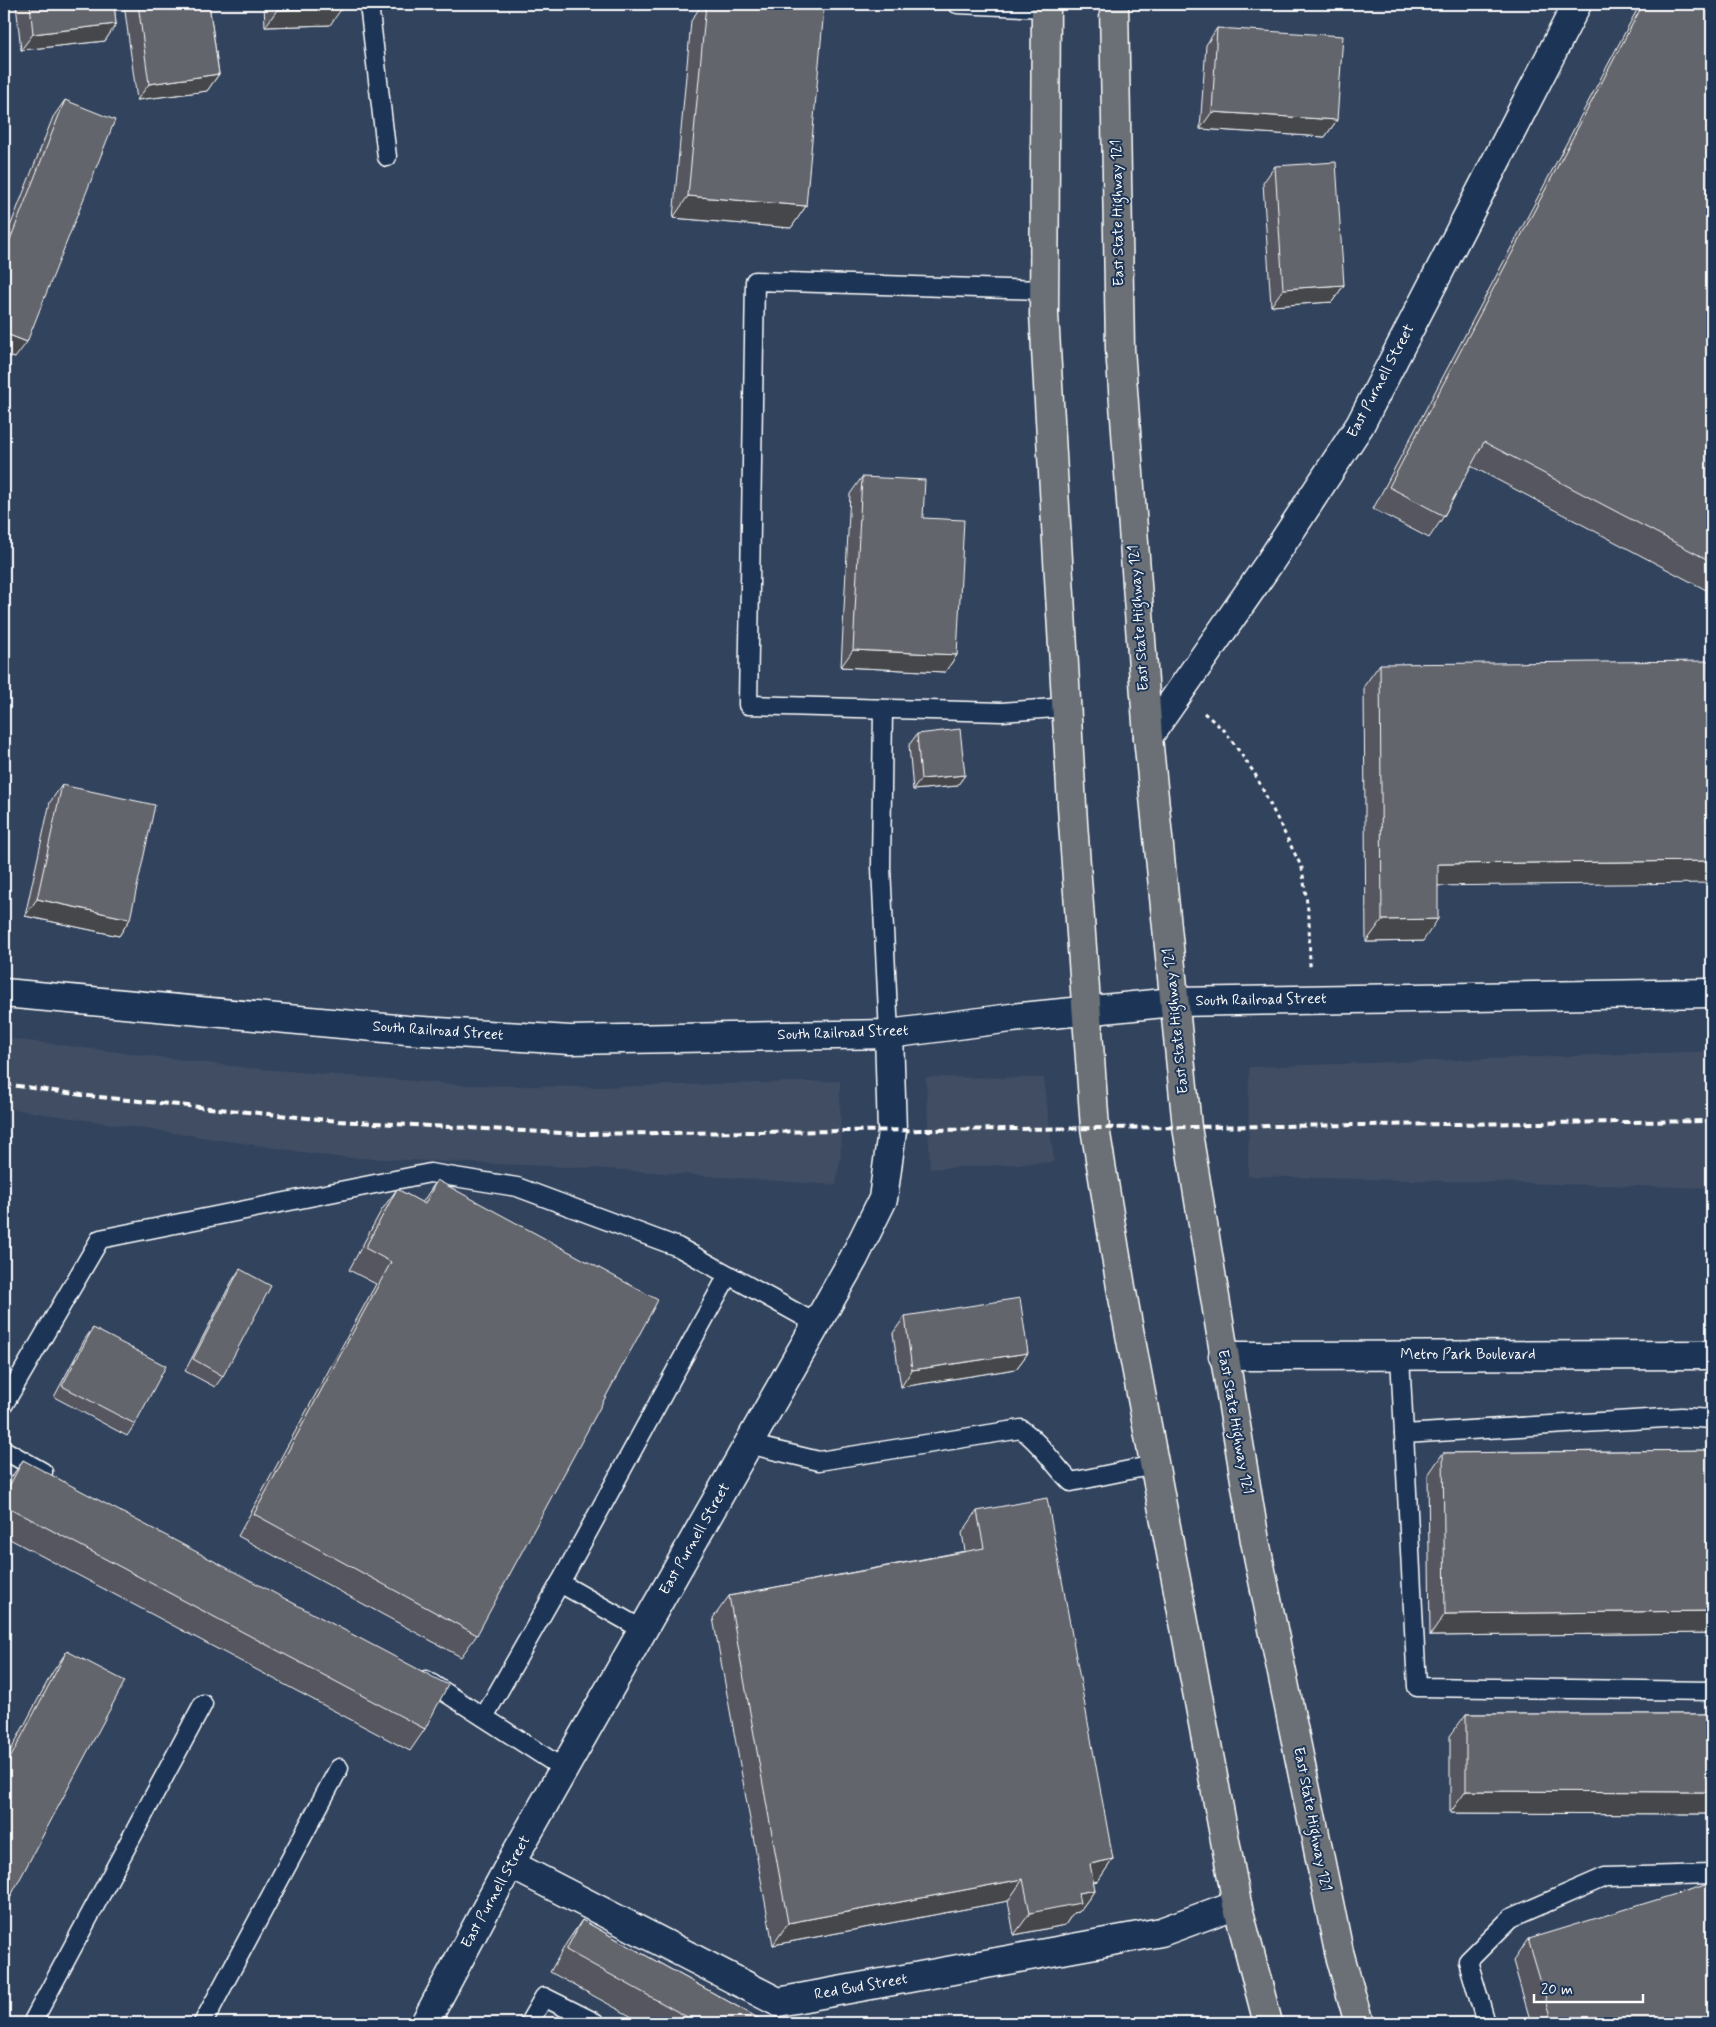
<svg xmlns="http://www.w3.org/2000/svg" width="1716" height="2027" font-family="Mynerve,sans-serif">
	<rect width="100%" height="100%" fill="#32435e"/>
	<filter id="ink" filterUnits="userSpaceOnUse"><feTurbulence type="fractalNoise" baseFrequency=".02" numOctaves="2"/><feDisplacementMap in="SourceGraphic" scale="10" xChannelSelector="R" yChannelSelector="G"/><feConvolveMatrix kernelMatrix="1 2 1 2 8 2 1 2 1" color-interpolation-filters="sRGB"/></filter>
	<g filter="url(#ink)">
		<g fill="#414d62">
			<polygon points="4,1038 249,1068 464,1085 597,1087 840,1081 841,1154 836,1185 592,1168 336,1157 4,1108"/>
			<polygon points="1712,1051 1712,1188 1248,1176 1249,1067"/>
			<polygon points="926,1077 1044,1078 1054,1162 930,1169"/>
		</g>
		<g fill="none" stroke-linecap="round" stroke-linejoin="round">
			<defs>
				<g id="lane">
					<polyline points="369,4 387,157"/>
					<polyline points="957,4 1046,8"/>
					<polyline points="1043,290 755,281 748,705 1002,712 1067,707"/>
					<polyline points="883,709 881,867 889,1034"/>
					<polyline points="1400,1356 1417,1687 1712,1691"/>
					<polyline points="4,1404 100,1239 430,1173 517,1187 678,1247 817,1324"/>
					<polyline points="1404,1434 1681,1417 1712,1419"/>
					<path d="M748 1444 819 1461 1021 1429C1041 1443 1054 1465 1071 1482L1154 1465"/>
					<polyline points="4,1450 43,1472"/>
					<polyline points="643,1630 560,1583 728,1275"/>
					<polyline points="426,1680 564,1769"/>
					<polyline points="484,1717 560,1583"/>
					<polyline points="32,2023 203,1704"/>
					<polyline points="203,2023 339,1768"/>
					<polyline points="529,2023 544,1997 596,2023"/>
					<polyline points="1486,2023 1468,1961 1511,1918 1605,1877 1712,1874"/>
				</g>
				<g id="street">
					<polyline points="1148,737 1270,562 1360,425 1577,4"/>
					<polyline points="1223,1356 1712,1355"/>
					<polyline points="510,1864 778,2002 1161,1932 1237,1904"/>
				</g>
				<g id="secondary">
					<polyline points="4,993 407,1030 570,1040 889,1034 1011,1018 1174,1002 1712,993"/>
					<polyline points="425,2023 510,1864 854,1258 883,1199 892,1131 889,1034"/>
				</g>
				<g id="primary">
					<polyline points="1046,4 1044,314 1073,823 1095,1128 1121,1287 1237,1904 1268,2023"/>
					<polyline points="1114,4 1120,348 1148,737 1187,1127 1255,1541 1327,1893 1339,1952 1359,2023"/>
				</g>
			</defs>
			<use href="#lane" stroke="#fff" stroke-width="21"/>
			<use href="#street" stroke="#fff" stroke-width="31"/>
			<use href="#secondary" stroke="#fff" stroke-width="31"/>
			<use href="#primary" stroke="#fff" stroke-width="31"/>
			<polyline stroke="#fff" stroke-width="3" stroke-dasharray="4 4" stroke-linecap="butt" points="1204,713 1225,731 1255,774 1302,868 1309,917 1310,969"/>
			<use href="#lane" stroke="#1d3557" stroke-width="18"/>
			<use href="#street" stroke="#1d3557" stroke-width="28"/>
			<use href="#secondary" stroke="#1d3557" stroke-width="28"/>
			<use href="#primary" stroke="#6b6f75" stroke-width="28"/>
			<polyline stroke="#fff" stroke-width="4" stroke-dasharray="8 4" stroke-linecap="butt" points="4,1084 89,1096 338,1121 580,1134 1712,1121"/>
		</g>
		<g fill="#55575e" stroke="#fff">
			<polygon points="16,4 114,4 116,24 105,41 21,50"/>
			<polygon points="124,4 209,4 219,74 207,91 137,100"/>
			<polygon points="264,4 342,4 330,25 265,27"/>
			<polygon points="702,4 764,4 806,206 791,228 673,218 691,21"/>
			<polygon points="1640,4 1712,4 1712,593 1471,466 1444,516 1429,538 1373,509"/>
			<polygon points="1217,28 1337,120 1325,137 1200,129 1206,45"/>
			<polygon points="65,100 15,358 4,354 4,242 53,117"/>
			<polygon points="1275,166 1344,285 1332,302 1271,306 1263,183"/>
			<polygon points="862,477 923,518 957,655 945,672 841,667 850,494"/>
			<polygon points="1380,664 1438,886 1423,941 1366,942 1364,686"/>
			<polygon points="917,734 965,775 957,786 913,790 909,745"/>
			<polygon points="62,785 130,919 119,936 25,916 50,802"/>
			<polygon points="437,1180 477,1635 461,1657 238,1536 376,1284 349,1270 381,1211 397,1189 422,1203"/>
			<polygon points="240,1269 223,1376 215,1387 185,1371 232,1281"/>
			<polygon points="905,1316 1028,1353 1016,1369 901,1387 893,1333"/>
			<polygon points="93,1328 135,1424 127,1436 54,1397 85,1339"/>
			<polygon points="1712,1450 1712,1633 1430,1636 1428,1475 1443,1453"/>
			<polygon points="23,1460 425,1729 410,1751 4,1536 4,1489 8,1482"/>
			<polygon points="977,1511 1113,1859 1098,1881 1093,1882 1095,1890 1079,1912 1073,1913 1065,1925 1014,1935 1008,1901 773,1945 713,1618 729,1596 965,1551 962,1533"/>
			<polygon points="67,1651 4,1909 4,1763 52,1673"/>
			<polygon points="1466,1714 1712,1714 1712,1814 1450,1813 1450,1736"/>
			<polygon points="582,1920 767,2023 643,2023 550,1972 567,1942"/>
			<polygon points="1528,1939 1712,2023 1531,2023 1513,1961"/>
		</g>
		<g fill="#45474c" stroke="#fff">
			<polygon points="342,8 330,25 265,27 277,10"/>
			<polygon points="116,24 105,41 21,50 33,34"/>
			<polygon points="219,74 207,91 137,100 149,84"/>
			<polygon points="1212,112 1337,120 1325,137 1200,129"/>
			<polygon points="688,196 806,206 791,228 673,218"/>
			<polygon points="1344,285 1332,302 1271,306 1283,289"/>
			<polygon points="4,333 27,342 15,358 4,354"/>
			<polygon points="853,650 957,655 945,672 841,667"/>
			<polygon points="965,775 957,786 913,790 921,779"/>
			<polygon points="1712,861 1712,883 1422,886 1438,864"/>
			<polygon points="37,899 130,919 119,936 25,916"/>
			<polygon points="1438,919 1423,941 1366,942 1382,920"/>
			<polygon points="1028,1353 1016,1369 901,1387 912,1370"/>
			<polygon points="1712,1611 1712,1633 1430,1636 1445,1614"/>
			<polygon points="1466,1791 1712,1792 1712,1814 1450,1813"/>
			<polygon points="1113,1859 1098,1881 1074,1886 1090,1864"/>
			<polygon points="1023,1879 1008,1901 773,1945 788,1923"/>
			<polygon points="1095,1890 1079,1912 1073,1913 1065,1925 1014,1935 1030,1913 1078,1893"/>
		</g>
		<g fill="#63656d" stroke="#fff">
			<polygon points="30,4 114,4 116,24 33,34"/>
			<polygon points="138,4 209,4 219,74 149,84"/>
			<polygon points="276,4 342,4 342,8 277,10"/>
			<polygon points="706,4 764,4 824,9 806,206 688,196"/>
			<polygon points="1643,4 1712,4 1712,562 1484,442 1444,516 1389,487"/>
			<polygon points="1217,28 1343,36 1337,120 1212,112"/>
			<polygon points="65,100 115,120 27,342 4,333 4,255"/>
			<polygon points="1336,162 1344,285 1283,289 1275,166"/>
			<polygon points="862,477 925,480 923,518 964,520 957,655 853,650"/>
			<polygon points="1712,661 1712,861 1438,864 1438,919 1382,920 1380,664"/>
			<polygon points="960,729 965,775 921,779 917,734"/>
			<polygon points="62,785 155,805 130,919 37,899"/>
			<polygon points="437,1180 658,1300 477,1635 254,1514 391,1262 365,1248 397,1189 425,1204"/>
			<polygon points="240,1269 271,1286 223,1376 193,1359"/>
			<polygon points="1020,1298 1028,1353 912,1370 905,1316"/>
			<polygon points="93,1328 166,1366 135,1424 62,1386"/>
			<polygon points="1712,1450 1712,1611 1445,1614 1443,1453"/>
			<polygon points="23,1460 448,1685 425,1729 4,1505 4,1496"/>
			<polygon points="1047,1498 1113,1859 1090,1864 1095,1890 1078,1893 1080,1903 1030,1913 1023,1879 788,1923 729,1596 984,1548 977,1511"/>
			<polygon points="67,1651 125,1681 4,1909 4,1770"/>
			<polygon points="1466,1714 1712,1714 1712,1792 1466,1791"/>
			<polygon points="1712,1883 1712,2023 1553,2023 1528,1939"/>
			<polygon points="582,1920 767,2023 698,2023 566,1950"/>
		</g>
	</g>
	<g text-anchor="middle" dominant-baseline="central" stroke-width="4" stroke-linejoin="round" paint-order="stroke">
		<g font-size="15" fill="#fff" stroke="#1d3557">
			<text transform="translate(1118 213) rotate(-91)">East State Highway 121</text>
			<text transform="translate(1381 381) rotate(-62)">East Purnell Street</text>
			<text transform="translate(1139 618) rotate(-94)">East State Highway 121</text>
			<text transform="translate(1261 1000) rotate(-1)">South Railroad Street</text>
			<text transform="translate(1176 1021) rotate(-96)">East State Highway 121</text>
			<text transform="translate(438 1031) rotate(4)">South Railroad Street</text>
			<text transform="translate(843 1033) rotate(-2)">South Railroad Street</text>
			<text x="1468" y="1355">Metro Park Boulevard</text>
			<text transform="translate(1235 1422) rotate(80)">East State Highway 121</text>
			<text transform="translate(695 1539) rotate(-60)">East Purnell Street</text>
			<text transform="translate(1312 1819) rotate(79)">East State Highway 121</text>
			<text transform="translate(496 1892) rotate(-61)">East Purnell Street</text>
			<text transform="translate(861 1987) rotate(-10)">Red Bud Street</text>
		</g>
	</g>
	<rect width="1716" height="2027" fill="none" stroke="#1d3557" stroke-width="20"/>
	<rect x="10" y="10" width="1696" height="2007" fill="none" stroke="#fff" stroke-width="2" filter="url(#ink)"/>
	<path d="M1534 1994v8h109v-8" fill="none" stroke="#ffffff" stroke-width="2.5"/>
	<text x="1541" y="1994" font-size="15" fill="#ffffff" stroke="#1d3557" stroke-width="4" paint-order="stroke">20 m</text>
</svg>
